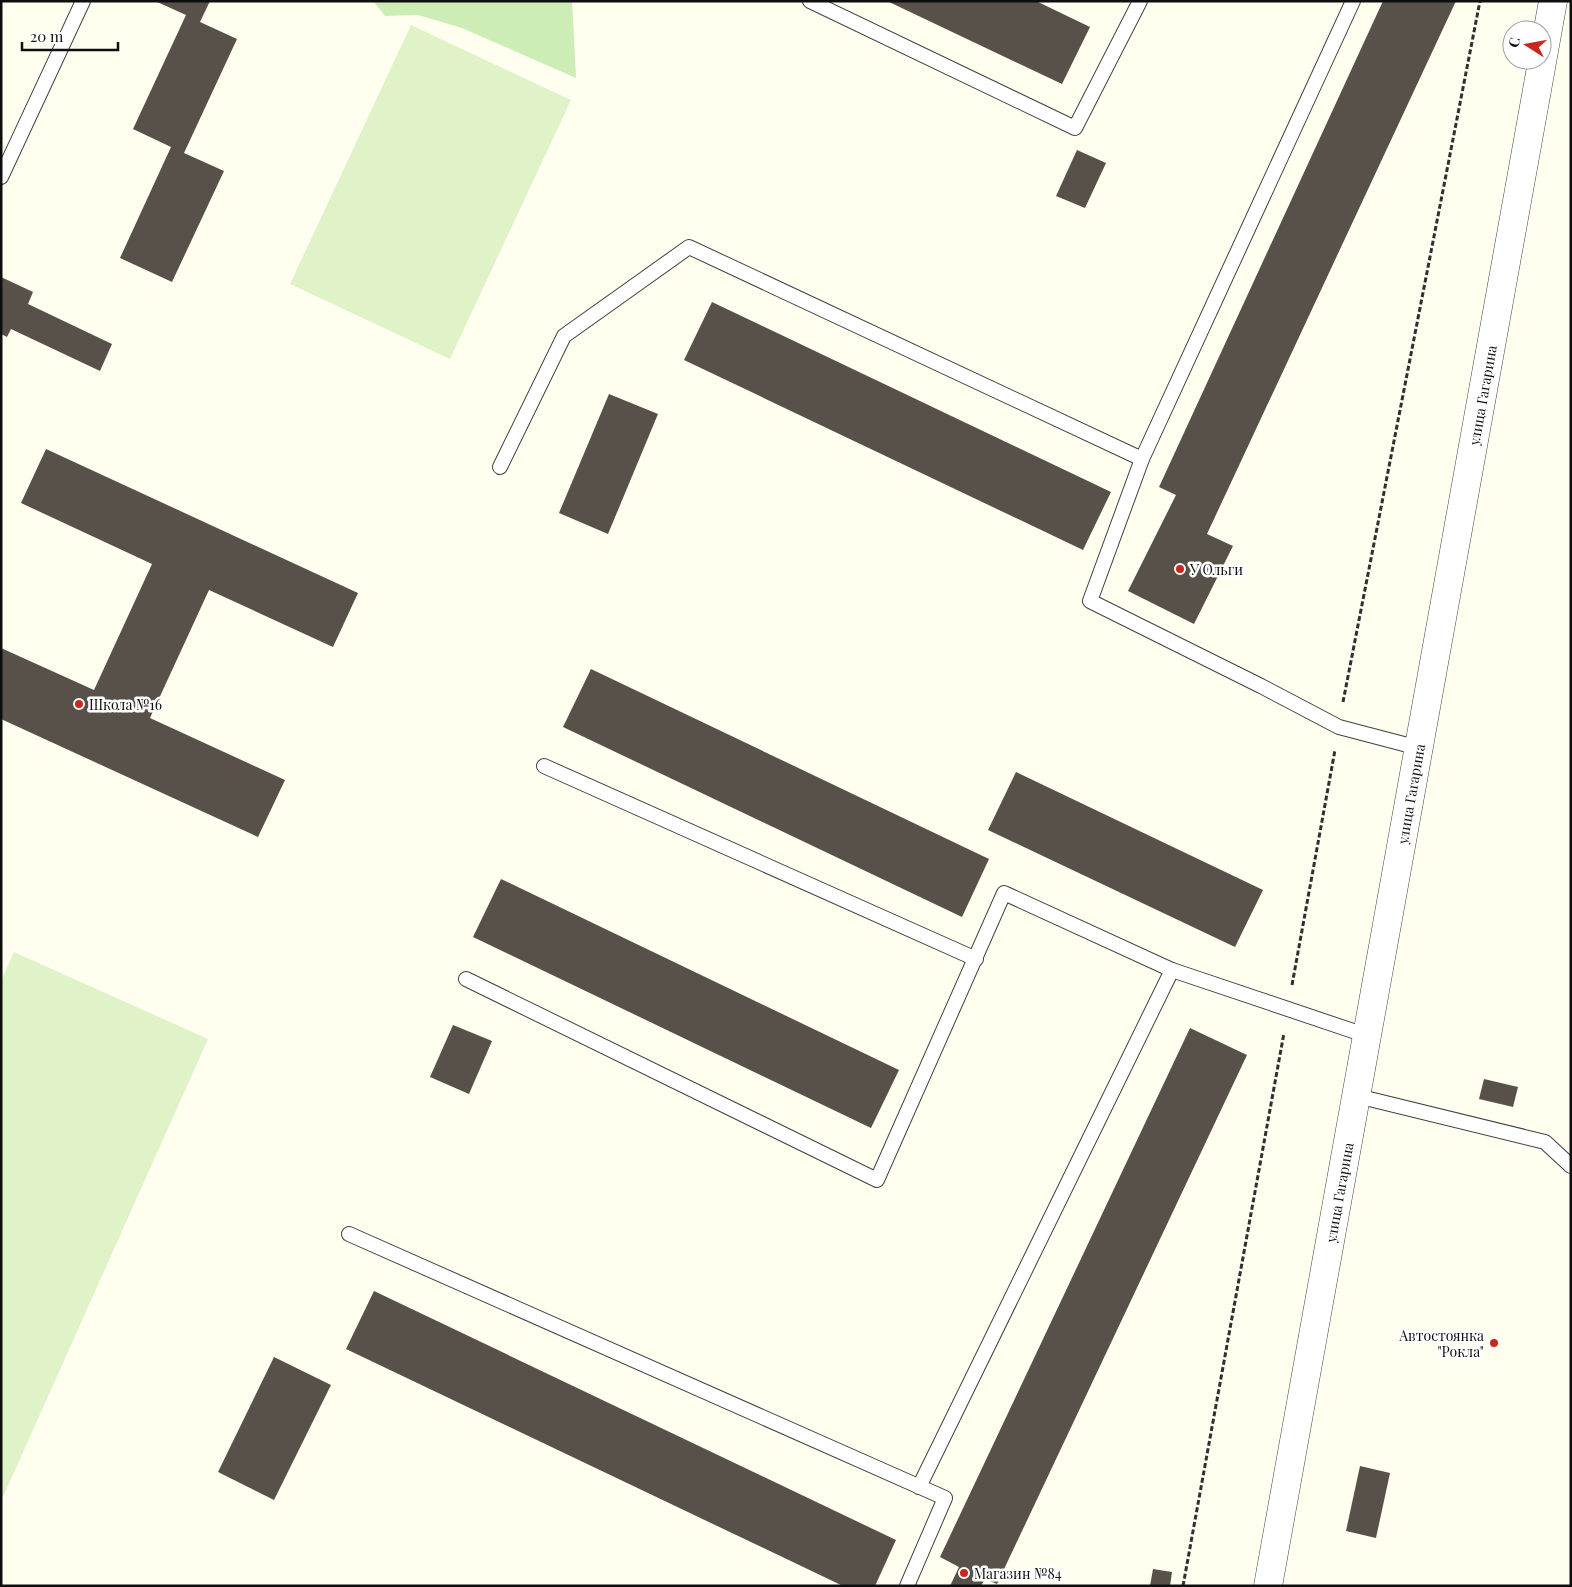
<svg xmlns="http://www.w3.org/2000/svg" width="1572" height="1587" font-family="'Playfair Display',serif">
	<rect width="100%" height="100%" fill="#fffeef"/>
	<polygon fill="#ccedb6" points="373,1 572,1 576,78 462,28 418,15 385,16"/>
	<g fill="#e0f3c8">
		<polygon points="411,25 571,100 450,359 290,284"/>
		<polygon points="14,952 208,1039 3,1497 1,1496 1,981"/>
	</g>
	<g fill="#58514a">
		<polygon points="155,1 210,1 200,22 237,39 184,153 224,171 172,282 120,258 171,147 133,129 186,15"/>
		<polygon points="887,1 1036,1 1090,27 1062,84"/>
		<polygon points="1383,1 1456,1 1207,534 1233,546 1194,624 1128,591 1176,495 1159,487"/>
		<polygon points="1077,150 1106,163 1085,208 1056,196"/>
		<polygon points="1,277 33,292 28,304 112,344 100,371 11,329 7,337 1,334"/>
		<polygon points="712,302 1111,492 1083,550 684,360"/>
		<polygon points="609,394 658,414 608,534 559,513"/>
		<polygon points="46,449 358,593 333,647 209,590 150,718 285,780 258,837 1,719 1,648 94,690 152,564 21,503"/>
		<polygon points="591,669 989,859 962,917 563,727"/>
		<polygon points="1016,772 1263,890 1235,947 988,830"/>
		<polygon points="501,879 899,1070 871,1128 473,937"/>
		<polygon points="453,1025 492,1041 469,1094 430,1077"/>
		<polygon points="1190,1028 1247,1055 997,1584 985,1579 981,1586 950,1586 959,1567 940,1557"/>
		<polygon points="1484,1079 1518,1087 1513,1107 1479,1099"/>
		<polygon points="374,1291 896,1540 875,1586 843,1586 346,1349"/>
		<polygon points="274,1357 331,1385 274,1500 218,1472"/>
		<polygon points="1360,1466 1390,1473 1376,1538 1346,1531"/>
		<polygon points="1153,1569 1172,1572 1170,1586 1150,1586"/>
	</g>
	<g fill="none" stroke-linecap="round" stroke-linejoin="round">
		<defs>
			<g id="service">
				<polyline points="810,1 1075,128 1140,1"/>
				<polyline points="1,177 83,1"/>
				<polyline points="1142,459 1353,1"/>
				<polyline points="500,467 564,336 689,247 1142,459 1090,601 1261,686 1339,727 1419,748"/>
				<polyline points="544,766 976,959"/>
				<polyline points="466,979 877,1180 1004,893 1172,970"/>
				<polyline points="1357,1096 1545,1142 1571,1166"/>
				<polyline points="349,1234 945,1498 907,1586"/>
				<polyline points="919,1487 1172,970 1368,1036"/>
			</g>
			<g id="tertiary">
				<path id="s1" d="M1268 1586 1553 1"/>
			</g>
		</defs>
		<use href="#service" stroke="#414141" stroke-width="16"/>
		<use href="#tertiary" stroke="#414141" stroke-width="29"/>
		<g stroke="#303030" stroke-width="3" stroke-dasharray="5 2.5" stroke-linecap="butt">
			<polyline points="1343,702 1480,1"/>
			<polyline points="1292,985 1335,750"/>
			<polyline points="1183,1586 1284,1033"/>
		</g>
		<use href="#service" stroke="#fff" stroke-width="14"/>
		<use href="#tertiary" stroke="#fff" stroke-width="28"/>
	</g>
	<g fill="#c8271c" stroke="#fff" stroke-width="2">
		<circle cx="1180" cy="569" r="5"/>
		<circle cx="79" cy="704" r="5"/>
		<circle cx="1494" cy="1343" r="5"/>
		<circle cx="964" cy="1573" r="5"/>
	</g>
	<g text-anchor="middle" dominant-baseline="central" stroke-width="5" stroke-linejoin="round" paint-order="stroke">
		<g font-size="14" fill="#0e0e0e" stroke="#fff">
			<text stroke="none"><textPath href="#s1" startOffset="1210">улица Гагарина</textPath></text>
			<text stroke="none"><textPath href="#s1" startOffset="805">улица Гагарина</textPath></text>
			<text stroke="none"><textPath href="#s1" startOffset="400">улица Гагарина</textPath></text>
		</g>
		<g font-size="14" fill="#0e0e0e" stroke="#fff" text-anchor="start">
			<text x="1190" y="569">У Ольги</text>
			<text x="89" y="704">Школа №16</text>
			<text x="1484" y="1335" text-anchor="end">Автостоянка<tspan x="1484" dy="16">"Рокла"</tspan></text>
			<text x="974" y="1573">Магазин №84</text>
		</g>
	</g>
	<rect width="1572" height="1587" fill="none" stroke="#0e0e0e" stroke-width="5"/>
	<g transform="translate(1527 45) rotate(281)"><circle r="24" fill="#ffffff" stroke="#9f9f9f"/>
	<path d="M0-4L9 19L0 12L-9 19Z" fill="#c8271c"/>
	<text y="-8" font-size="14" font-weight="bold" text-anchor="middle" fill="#0e0e0e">С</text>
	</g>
	<path d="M22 42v8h96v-8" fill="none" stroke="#0e0e0e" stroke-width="2.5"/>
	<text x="30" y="42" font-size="15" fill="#0e0e0e" stroke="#ffffff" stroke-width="4" paint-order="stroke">20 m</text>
</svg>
